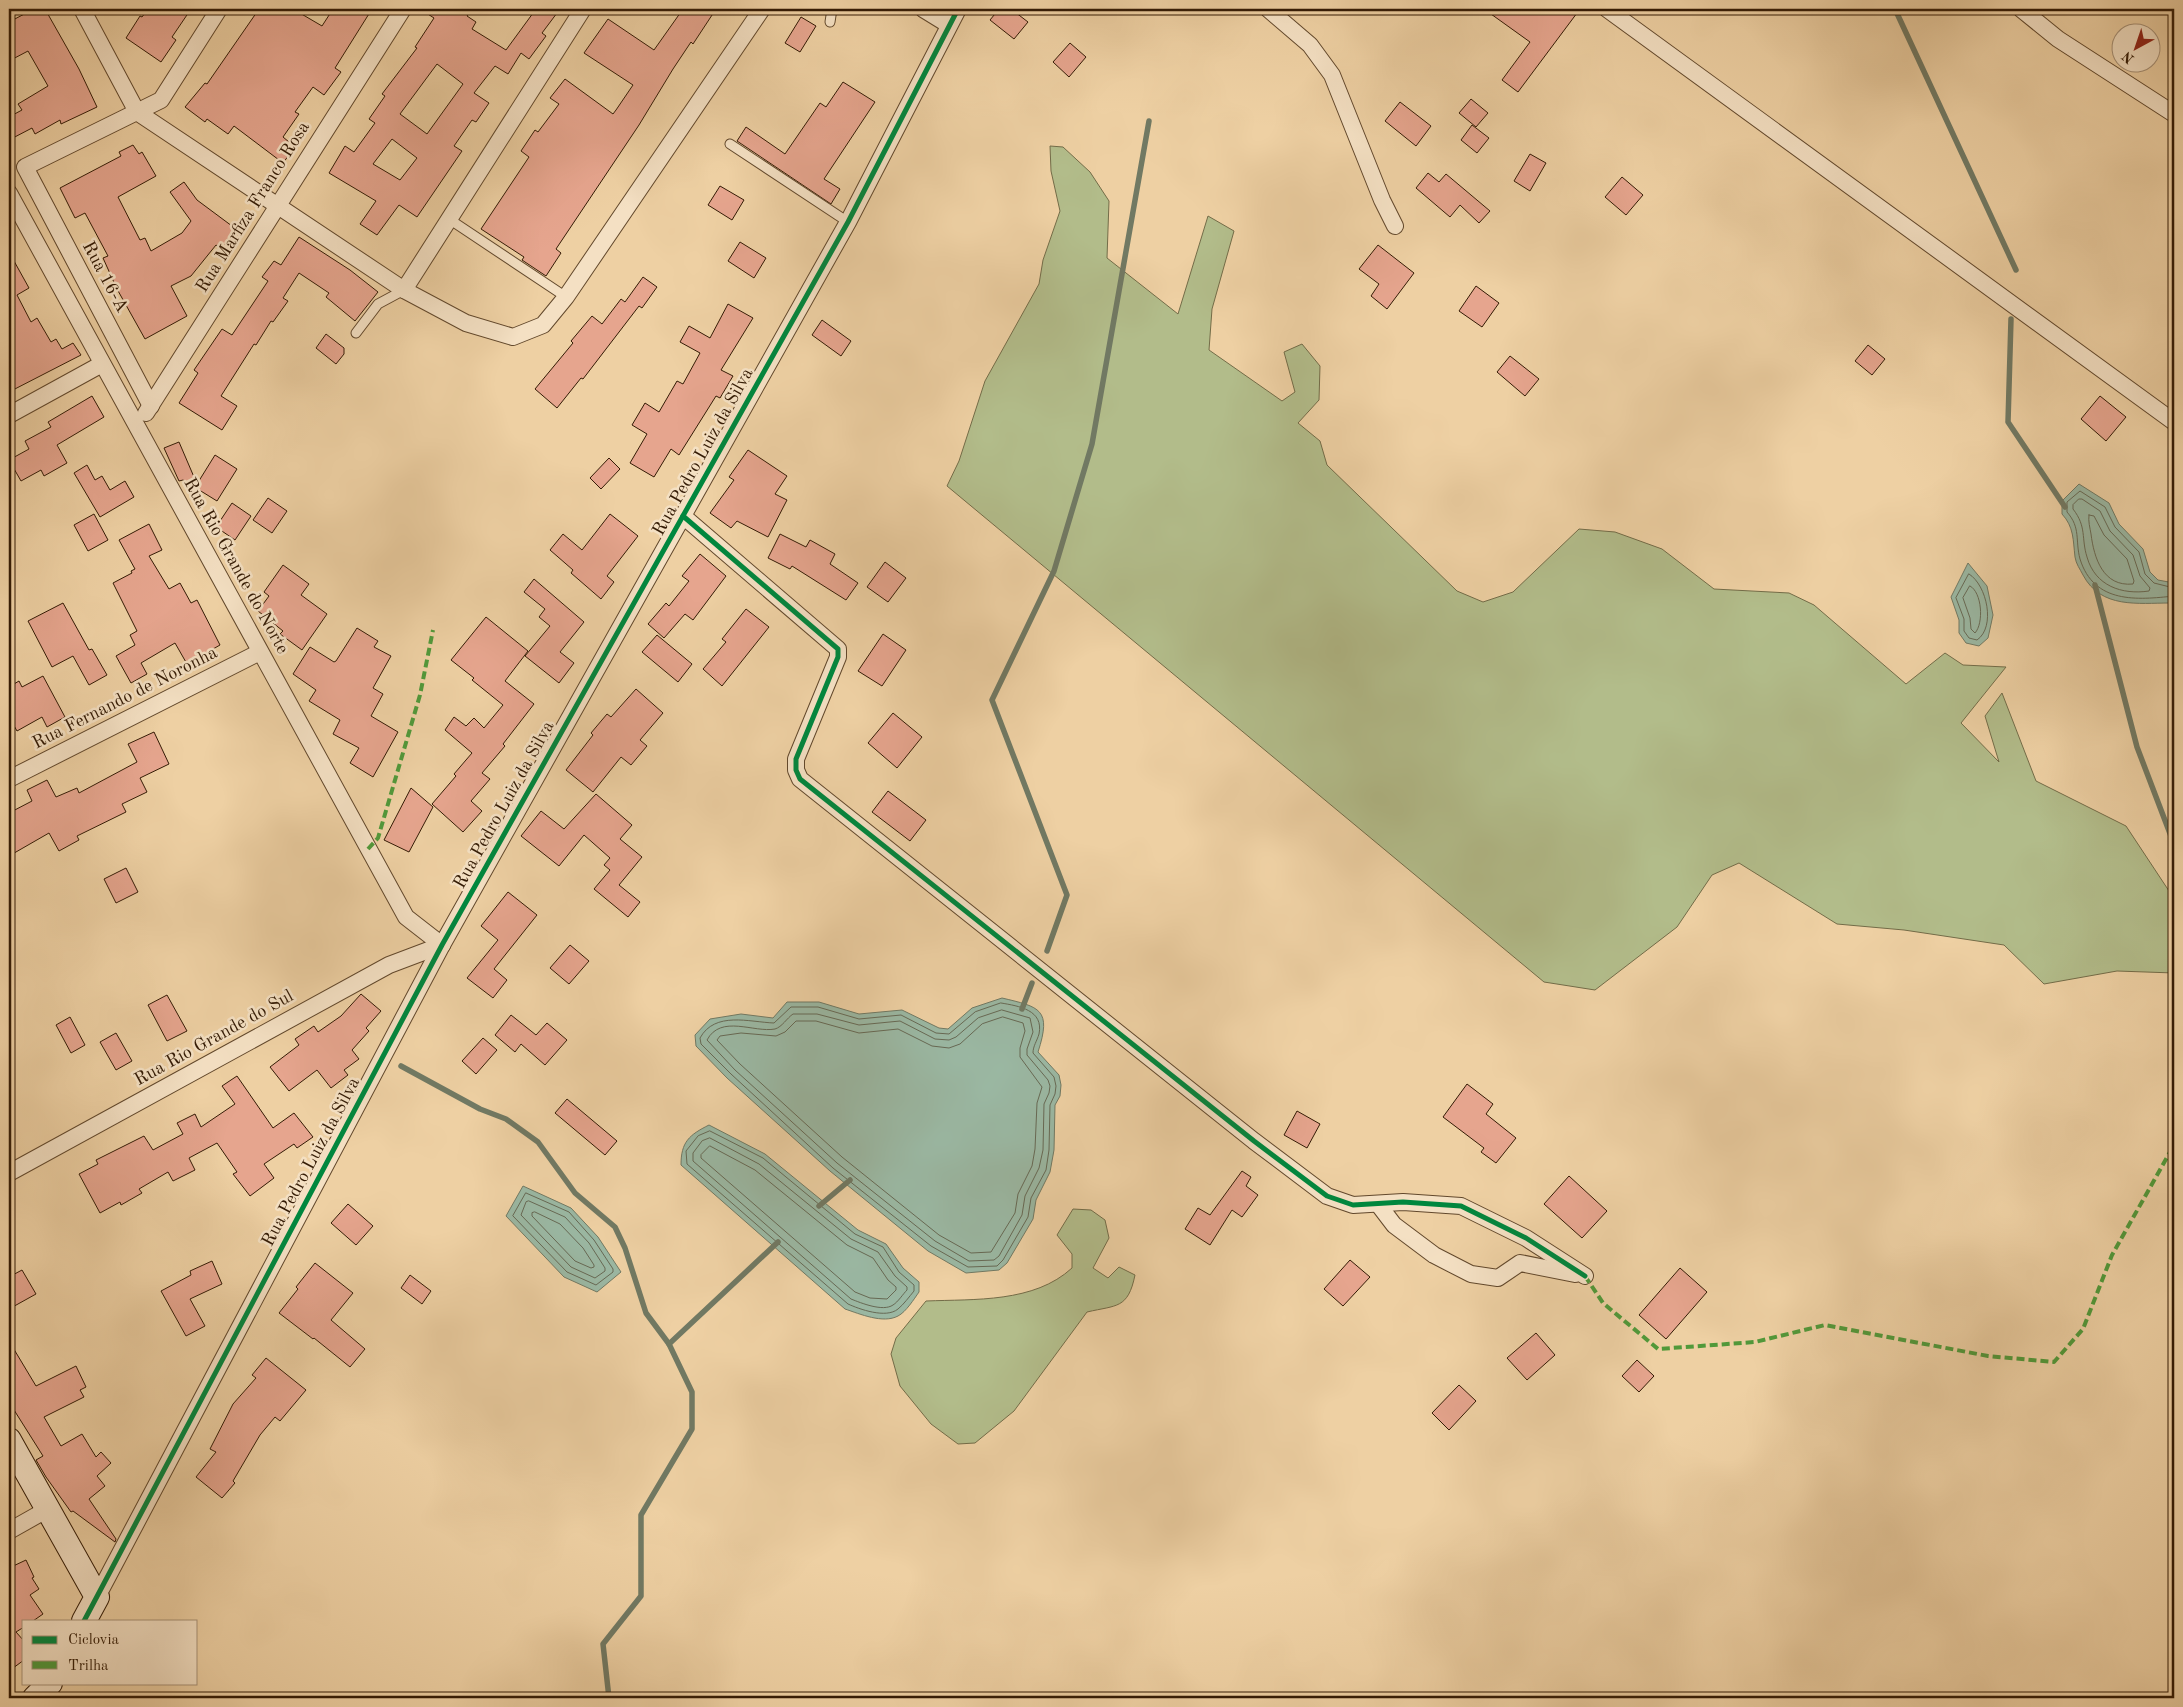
<svg xmlns="http://www.w3.org/2000/svg" width="2183" height="1707" font-family="'Old Standard TT',serif">
	<rect width="100%" height="100%" fill="#eed0a3"/>
	<filter id="stains"><feTurbulence type="fractalNoise" baseFrequency=".004" numOctaves="4"/><feColorMatrix values="0 0 0 0 .2 0 0 0 0 .09 0 0 0 0 .02 0 0 0 .5 -.17"/></filter>
	<radialGradient id="worn" r=".72"><stop offset=".6" stop-color="#630" stop-opacity="0"/><stop offset="1" stop-color="#630" stop-opacity=".3"/></radialGradient>
	<g fill="#b2bc8a" stroke="#736c48">
		<polygon points="1050,146 1063,147 1090,172 1109,201 1107,258 1178,314 1208,216 1234,231 1212,309 1209,350 1282,401 1295,392 1284,352 1302,344 1320,366 1319,400 1298,423 1320,441 1327,465 1457,591 1483,602 1513,592 1579,529 1615,532 1662,549 1714,589 1789,593 1814,605 1906,684 1945,653 1963,665 2006,667 1961,723 1999,762 1985,716 2002,693 2036,781 2126,826 2171,894 2174,894 2174,973 2117,971 2044,984 2004,945 1904,930 1837,924 1739,863 1712,875 1677,927 1595,990 1544,982 947,486 959,461 985,381 1039,284 1043,260 1060,211 1051,171"/>
		<path d="M1073 1209 1091 1210 1105 1220 1109 1238 1093 1268 1108 1278 1119 1267 1135 1275C1128 1309 1117 1305 1087 1312L1014 1411 975 1443 958 1444 931 1424 900 1386 891 1354 896 1338 926 1301C975 1299 1034 1303 1072 1268V1254L1057 1235Z"/>
	</g>
	<g fill="#9ab7a2" stroke="#717963">
		<path d="M2079 484 2109 503 2119 524 2143 549 2150 572 2158 580 2174 583V600L2170 603C2138 603 2101 609 2083 575 2080 569 2076 564 2075 557 2073 540 2074 527 2062 514V501Z"/>
		<polygon points="1968,563 1987,586 1993,615 1988,638 1979,646 1966,643 1959,633 1959,620 1951,597"/>
		<path d="M1002 998C1040 1007 1052 1009 1038 1052L1059 1075 1061 1085 1060 1096 1055 1105 1054 1150 1050 1172 1036 1200 1033 1219 1007 1263 999 1270 966 1273 928 1251 830 1171 727 1078 696 1046 695 1035 710 1019 741 1014 773 1018 787 1002H819L859 1014 902 1010 939 1028 948 1029 972 1008Z"/>
		<path d="M709 1125 765 1154 858 1230 886 1244 903 1268 919 1282V1292C914 1299 906 1312 898 1316 883 1324 860 1314 845 1309L681 1165C681 1142 689 1135 709 1125Z"/>
		<polygon points="523,1186 571,1208 598,1237 621,1272 597,1292 564,1277 506,1216"/>
	</g>
	<g fill="none" stroke-linecap="round" stroke-linejoin="round">
		<g stroke="#676954" stroke-width="1">
			<path d="M2079 499H2082L2100 511 2110 531 2133 555 2140 576 2150 588 2149 591C2122 595 2095 586 2087 557 2081 538 2087 527 2073 509V505Z"/>
			<path d="M2089 515 2094 516 2104 535 2127 559 2134 581 2133 584C2103 587 2094 558 2091 534 2090 528 2088 521 2089 515Z"/>
			<path d="M1969 574C1987 585 1996 627 1977 640L1969 638 1964 631V619L1956 598Z"/>
			<path d="M1970 586C1982 592 1984 623 1975 633L1971 629 1970 618 1963 598Z"/>
			<path d="M2174 588 2154 583 2145 574 2139 552 2115 527 2105 507 2080 491 2067 502V512C2081 528 2075 540 2080 559 2094 604 2137 600 2174 596"/>
			<path d="M1001 1003C1019 1006 1044 1010 1039 1034 1037 1041 1033 1046 1033 1053L1054 1077 1056 1086 1055 1094 1050 1105 1049 1150 1046 1170 1031 1198 1028 1217 1003 1260 997 1266 968 1267 931 1246 833 1168 731 1074 701 1044 700 1038C715 1011 749 1022 774 1023L791 1007H818L859 1019 901 1015 936 1033 949 1034 975 1012Z"/>
			<path d="M1002 1010 1030 1018 1033 1032 1027 1049V1055L1048 1080 1050 1086 1049 1093 1044 1104 1043 1150 1039 1168 1025 1196 1022 1215 999 1256 994 1260 969 1261 935 1241 837 1163 735 1070 707 1040C721 1014 754 1033 775 1029 782 1027 787 1018 793 1014H817L859 1025 900 1021 935 1039 949 1040 956 1037 978 1018Z"/>
			<polygon points="1003,1017 1023,1023 1025,1031 1020,1048 1020,1057 1042,1087 1037,1103 1035,1149 1032,1166 1018,1194 1015,1213 991,1252 971,1253 939,1235 842,1157 740,1064 717,1040 720,1036 741,1033 776,1036 785,1032 796,1021 816,1021 859,1033 898,1029 932,1046 949,1048 960,1044 982,1024"/>
			<path d="M710 1131 763 1158 855 1234 883 1247 899 1272 914 1285V1291C909 1297 904 1304 898 1309 886 1319 859 1309 848 1304L687 1164 686 1151 698 1136Z"/>
			<path d="M710 1138 759 1164 851 1239 878 1252 895 1276 907 1287V1290C903 1294 898 1302 893 1305 883 1312 861 1303 851 1299L693 1161V1153L702 1141Z"/>
			<polygon points="710,1146 755,1170 847,1245 873,1258 888,1280 896,1287 896,1290 887,1299 870,1298 855,1292 701,1158 701,1155"/>
			<polygon points="526,1193 569,1212 594,1240 613,1269 613,1272 596,1285 567,1272 513,1216"/>
			<polygon points="529,1201 565,1217 589,1243 605,1268 605,1271 595,1278 571,1267 521,1215 526,1202"/>
			<polygon points="535,1212 560,1224 583,1248 594,1265 594,1267 591,1268 575,1261 532,1216 532,1213"/>
		</g>
		<g stroke="#717963" stroke-width="5.5">
			<polyline points="1895,9 2016,270"/>
			<polyline points="2011,319 2008,422 2065,507"/>
			<polyline points="2095,585 2137,747 2174,844"/>
			<polyline points="1047,951 1067,895 992,700 1054,571 1092,444 1149,121"/>
			<polyline points="1022,1009 1032,983"/>
			<polyline points="401,1066 480,1109 506,1119 538,1142 575,1193 615,1227 625,1248 646,1313 669,1344 692,1392 692,1429 641,1515 641,1596 603,1644 609,1698"/>
			<polyline points="819,1206 850,1180"/>
			<polyline points="669,1344 778,1242"/>
		</g>
	</g>
	<g fill="#e6a58e" stroke="#341b05" fill-rule="evenodd">
		<polygon points="34,9 45,9 79,69 97,107 61,124 60,120 35,134 32,128 9,140 9,117 22,110 18,104 48,86 28,51 9,61 9,22"/>
		<polygon points="148,9 191,9 172,37 176,40 161,62 126,38 140,16 142,17"/>
		<polygon points="259,9 293,9 322,26 333,9 372,9 335,68 341,72 324,95 313,87 295,112 299,114 283,137 295,147 283,163 234,126 228,134 207,119 205,122 185,107 205,83 207,84"/>
		<path d="M420 9H472L467 16 476 22 472 29 506 50 536 9H560L542 33 546 36 529 59 521 53 508 74 495 66 474 93 489 103 476 122 472 120 454 146 462 151 417 217 399 205 377 235 360 224 376 201 329 173 345 146 354 152 375 123 369 119 385 96 382 94 417 48 415 47 434 18ZM437 64 463 84 427 134 400 114ZM392 139 417 158 400 180 373 164Z"/>
		<polygon points="683,9 716,9 693,44 691,42 673,69 639,125 556,249 561,253 546,276 522,260 524,257 481,229 529,157 521,151 535,130 538,132 559,104 550,98 565,79 613,114 616,110 633,85 584,53 608,19 654,50"/>
		<polygon points="999,9 1011,9 1028,22 1014,39 990,20"/>
		<polygon points="1484,9 1580,9 1518,92 1502,80 1530,42"/>
		<polygon points="801,17 816,26 800,52 785,43"/>
		<polygon points="1070,43 1086,57 1069,77 1053,62"/>
		<polygon points="843,82 875,102 824,179 840,189 831,204 737,141 746,127 785,154 820,103 826,107"/>
		<polygon points="1471,99 1488,113 1476,127 1459,113"/>
		<polygon points="1400,102 1431,126 1416,146 1385,121"/>
		<polygon points="1472,125 1489,138 1477,153 1461,140"/>
		<polygon points="133,145 139,154 142,152 156,176 118,197 140,240 145,238 151,251 182,233 191,221 170,192 184,182 197,200 236,229 222,249 216,245 191,276 171,286 187,316 145,339 117,289 103,258 108,256 85,213 75,218 60,188 121,156 119,152"/>
		<polygon points="1530,154 1546,163 1530,191 1514,181"/>
		<polygon points="1428,173 1439,182 1446,174 1490,211 1479,223 1460,205 1450,217 1416,188"/>
		<polygon points="1622,177 1643,195 1626,215 1605,197"/>
		<polygon points="720,186 744,200 732,220 708,205"/>
		<polygon points="299,237 350,270 378,292 355,321 326,297 329,293 299,273 283,298 288,301 273,322 271,321 256,345 254,344 221,396 237,406 222,430 179,403 198,373 194,370 222,329 232,335 268,281 262,277 274,261 281,265"/>
		<polygon points="740,242 766,258 754,278 728,261"/>
		<polygon points="1378,245 1414,273 1387,309 1371,296 1379,284 1359,269"/>
		<polygon points="9,252 29,288 17,295 31,322 37,318 51,342 56,339 62,349 73,343 81,355 9,392"/>
		<polygon points="643,277 657,287 642,308 639,306 583,379 581,378 557,408 535,389 573,343 571,341 592,316 602,324 621,299 625,302"/>
		<polygon points="1476,286 1499,303 1482,327 1459,311"/>
		<polygon points="728,304 753,318 721,370 733,376 720,398 716,396 679,455 671,449 654,477 630,463 647,434 632,425 645,403 659,412 677,381 683,384 700,353 680,342 689,326 710,338"/>
		<polygon points="822,320 851,341 841,356 812,335"/>
		<polygon points="326,334 344,348 344,354 336,364 316,348"/>
		<polygon points="1868,345 1885,359 1872,375 1855,361"/>
		<polygon points="1510,356 1539,379 1525,396 1497,372"/>
		<polygon points="92,396 104,417 57,445 67,463 44,476 41,470 21,481 9,460 29,449 25,441 51,427 48,422"/>
		<polygon points="2100,396 2126,417 2106,441 2081,419"/>
		<polygon points="179,442 197,484 215,455 237,469 217,501 183,480 179,481 164,448"/>
		<polygon points="748,450 787,476 775,494 787,500 768,537 737,521 731,528 710,513 734,480 729,477"/>
		<polygon points="609,458 620,469 601,489 590,478"/>
		<polygon points="87,465 95,480 102,476 110,490 125,481 134,497 100,517 74,473"/>
		<polygon points="268,498 287,511 272,533 253,520"/>
		<polygon points="232,503 251,516 235,540 216,527"/>
		<polygon points="94,514 108,540 88,551 74,525"/>
		<polygon points="610,514 638,536 607,576 614,582 601,599 571,573 573,570 550,550 563,534 582,550"/>
		<polygon points="149,524 162,550 149,556 169,589 180,583 191,603 197,600 220,645 187,664 175,643 141,663 147,674 131,683 116,656 135,645 130,635 137,631 113,583 132,573 131,571 135,569 119,540"/>
		<polygon points="780,534 806,547 810,540 835,554 830,564 858,583 846,600 792,566 790,569 768,558"/>
		<polygon points="700,554 726,576 693,620 685,614 664,638 648,624 666,603 669,606 689,581 682,576"/>
		<polygon points="885,562 906,578 888,602 867,587"/>
		<polygon points="283,565 309,584 301,595 327,614 302,650 280,634 283,631 258,611 269,596 264,592"/>
		<polygon points="534,579 584,622 560,652 574,663 559,683 525,656 550,626 539,617 545,609 524,592"/>
		<polygon points="63,603 89,650 92,649 107,675 89,685 73,656 52,667 28,621"/>
		<polygon points="746,609 769,627 722,686 703,669 726,642 722,639"/>
		<polygon points="486,617 528,651 505,681 534,704 503,744 505,746 482,773 490,779 471,801 482,811 463,832 432,804 456,776 454,774 472,753 445,730 454,717 466,726 474,718 484,728 503,705 472,680 474,678 451,660"/>
		<polygon points="357,628 378,641 374,647 391,656 373,688 383,694 371,716 398,732 373,777 350,763 359,748 333,734 340,720 309,701 316,690 293,674 310,647 334,662 336,661"/>
		<polygon points="883,634 906,650 882,686 858,671"/>
		<polygon points="657,635 692,664 678,682 642,652"/>
		<polygon points="43,676 65,717 47,727 42,717 17,731 9,717 9,687 19,681 22,687"/>
		<polygon points="636,689 663,713 640,740 647,746 631,765 621,757 593,792 566,770 593,735 591,733 607,714 611,717"/>
		<polygon points="893,713 922,737 897,768 868,743"/>
		<polygon points="154,732 169,764 140,778 147,792 122,804 126,812 77,836 79,840 59,851 49,833 9,856 9,813 32,801 27,790 47,780 56,797 77,788 79,793 137,762 128,744"/>
		<polygon points="411,788 433,807 409,852 384,840"/>
		<polygon points="888,791 926,820 910,841 872,812"/>
		<polygon points="596,794 632,825 620,839 642,857 619,885 640,902 628,917 594,889 610,870 604,865 610,858 584,835 559,866 521,836 541,811 564,829"/>
		<polygon points="126,868 138,892 116,903 104,879"/>
		<polygon points="508,892 537,915 494,969 507,980 493,998 467,978 498,940 481,926"/>
		<polygon points="570,945 589,961 569,984 550,968"/>
		<polygon points="361,994 381,1011 366,1028 369,1031 352,1050 359,1059 344,1070 348,1075 331,1088 317,1070 289,1091 270,1067 299,1045 295,1039 314,1026 318,1032 341,1016"/>
		<polygon points="167,995 187,1031 167,1041 148,1005"/>
		<polygon points="511,1015 536,1035 547,1023 567,1040 545,1065 521,1044 515,1052 495,1035"/>
		<polygon points="70,1017 85,1045 71,1053 56,1025"/>
		<polygon points="116,1033 132,1061 116,1070 100,1042"/>
		<polygon points="483,1038 497,1050 476,1074 462,1061"/>
		<polygon points="237,1076 273,1128 294,1113 313,1137 297,1148 294,1144 264,1164 274,1178 250,1196 233,1174 237,1172 217,1143 189,1158 195,1170 173,1181 168,1172 139,1189 142,1193 121,1205 120,1202 100,1213 79,1174 98,1164 96,1160 144,1136 153,1150 183,1134 177,1123 195,1114 201,1127 235,1104 222,1086"/>
		<polygon points="1467,1084 1493,1104 1486,1114 1516,1138 1496,1163 1481,1152 1484,1148 1443,1117"/>
		<polygon points="567,1099 617,1141 605,1155 555,1113"/>
		<polygon points="1297,1111 1320,1124 1307,1148 1284,1135"/>
		<polygon points="1242,1171 1251,1177 1246,1186 1258,1195 1242,1217 1232,1210 1210,1245 1185,1229 1198,1208 1210,1215"/>
		<polygon points="1569,1176 1607,1211 1582,1238 1544,1204"/>
		<polygon points="348,1204 373,1226 356,1245 331,1223"/>
		<polygon points="1350,1260 1370,1277 1343,1306 1324,1289"/>
		<polygon points="212,1261 222,1284 190,1299 205,1326 186,1336 161,1291 191,1275 190,1271"/>
		<polygon points="315,1263 353,1293 331,1320 365,1349 350,1367 314,1338 313,1339 279,1313 298,1289 296,1287"/>
		<polygon points="1680,1268 1707,1292 1666,1339 1639,1315"/>
		<polygon points="22,1270 36,1294 9,1309 9,1277"/>
		<polygon points="410,1275 431,1291 422,1304 401,1288"/>
		<polygon points="1536,1333 1555,1355 1527,1380 1507,1358"/>
		<polygon points="9,1341 36,1386 76,1366 86,1387 80,1390 84,1397 44,1417 61,1446 82,1434 96,1457 101,1452 111,1463 97,1476 105,1486 89,1499 116,1539 115,1542 73,1511 71,1512 46,1477 36,1460 43,1456 9,1402"/>
		<polygon points="266,1358 306,1390 280,1421 275,1417 260,1435 233,1481 235,1483 222,1498 196,1477 216,1452 210,1449 233,1404 256,1378 252,1375"/>
		<polygon points="1637,1360 1654,1376 1639,1392 1622,1376"/>
		<polygon points="1459,1385 1476,1401 1449,1430 1432,1413"/>
		<polygon points="26,1560 34,1577 32,1578 39,1589 30,1595 43,1614 33,1621 24,1621 24,1627 16,1632 24,1641 24,1660 9,1671 9,1568"/>
	</g>
	<g fill="none" stroke-linecap="round" stroke-linejoin="round">
		<defs>
			<g id="lane">
				<polyline points="830,22 832,9"/>
				<polyline points="730,144 848,222"/>
				<polyline points="449,219 566,297"/>
				<polyline points="356,333 378,304 404,290"/>
			</g>
			<g id="street">
				<polyline points="82,9 137,112 404,290 466,323 513,337 543,325 566,297 762,9"/>
				<polyline points="923,9 949,25"/>
				<polyline points="1268,9 1310,45 1332,75 1382,200 1395,226"/>
				<polyline points="1607,9 2174,422"/>
				<polyline points="2021,9 2058,39 2174,114"/>
				<polyline points="9,193 406,917 442,945"/>
				<polyline points="404,290 583,9"/>
				<polyline points="151,406 25,167 161,100 219,9"/>
				<polyline points="146,413 403,9"/>
				<polyline points="9,415 102,364"/>
				<polyline points="683,516 838,649 838,657 796,759 796,770 800,779 1254,1141 1327,1196 1353,1205 1403,1202 1461,1206 1526,1238 1585,1276"/>
				<polyline points="9,779 260,652"/>
				<polyline points="9,1173 389,965 442,945"/>
				<polyline points="1378,1204 1394,1225 1434,1255 1471,1274 1498,1278 1520,1263 1575,1274"/>
				<polyline points="9,1531 48,1509"/>
				<polyline points="97,1597 442,945 848,222 958,9"/>
			</g>
			<g id="secondary">
				<polyline points="9,1440 97,1597 84,1621"/>
				<polyline points="35,1698 50,1683"/>
			</g>
		</defs>
		<use href="#lane" stroke="#62482c" stroke-width="11"/>
		<use href="#street" stroke="#62482c" stroke-width="18"/>
		<use href="#secondary" stroke="#341b05" stroke-width="26"/>
		<use href="#lane" stroke="#f4e0c3" stroke-width="9"/>
		<use href="#street" stroke="#f4e0c3" stroke-width="16"/>
		<use href="#secondary" stroke="#f4e0c3" stroke-width="24"/>
		<g stroke="#51993a" stroke-width="4" stroke-dasharray="8 4" stroke-linecap="butt">
			<polyline points="368,849 378,838 420,695 433,630"/>
			<polyline points="1585,1276 1603,1303 1658,1349 1755,1342 1825,1325 1988,1356 2054,1362 2083,1329 2112,1255 2174,1145"/>
		</g>
		<defs>
			<g id="cycleway">
				<polyline points="683,516 838,649 838,657 796,759 796,770 800,779 1254,1141 1327,1196 1353,1205 1403,1202 1461,1206 1526,1238 1585,1276"/>
				<polyline points="84,1621 442,945 848,222 958,9"/>
			</g>
		</defs>
		<use href="#cycleway" stroke="#f4e0c3" stroke-width="8"/>
		<use href="#cycleway" stroke="#00873e" stroke-width="5"/>
	</g>
	<g text-anchor="middle" dominant-baseline="central" stroke-width="5" stroke-linejoin="round" paint-order="stroke">
		<g font-size="18" fill="#341b05" stroke="#f4e0c3">
			<text transform="translate(253 207) rotate(-58)">Rua Marfiza Franco Rosa</text>
			<text transform="translate(105 277) rotate(62)">Rua 16-A</text>
			<text transform="translate(703 452) rotate(-61)">Rua Pedro Luiz da Silva</text>
			<text transform="translate(236 566) rotate(61)">Rua Rio Grande do Norte</text>
			<text transform="translate(125 698) rotate(-27)">Rua Fernando de Noronha</text>
			<text transform="translate(504 805) rotate(-61)">Rua Pedro Luiz da Silva</text>
			<text transform="translate(214 1038) rotate(-29)">Rua Rio Grande do Sul</text>
			<text transform="translate(311 1162) rotate(-62)">Rua Pedro Luiz da Silva</text>
		</g>
	</g>
	<rect width="2183" height="1707" fill="none" stroke="#eed0a3" stroke-width="30"/>
	<rect x="10" y="10" width="2163" height="1687" fill="none" stroke="#341b05" stroke-width="2.5"/>
	<rect x="15" y="15" width="2153" height="1677" fill="none" stroke="#341b05"/>
	<rect x="22" y="1620" width="175" height="65" fill="#f4e0c3" stroke="#a79177"/>
	<rect x="32" y="1636" width="25" height="8" fill="#00873e" stroke="#a79177"/>
	<text x="68" y="1644" font-size="15" fill="#341b05">Ciclovia</text>
	<rect x="32" y="1661" width="25" height="8" fill="#51993a" stroke="#a79177"/>
	<text x="68" y="1670" font-size="15" fill="#341b05">Trilha</text>
	<g transform="translate(2136 48) rotate(220)"><circle r="24" fill="#f4e0c3" stroke="#a79177"/>
	<path d="M0-4L9 19L0 12L-9 19Z" fill="#8f2418"/>
	<text y="-8" font-size="14" font-weight="bold" text-anchor="middle" fill="#341b05">N</text>
	</g>
	<rect width="100%" height="100%" filter="url(#stains)"/>
	<rect width="100%" height="100%" fill="url(#worn)"/>
</svg>
